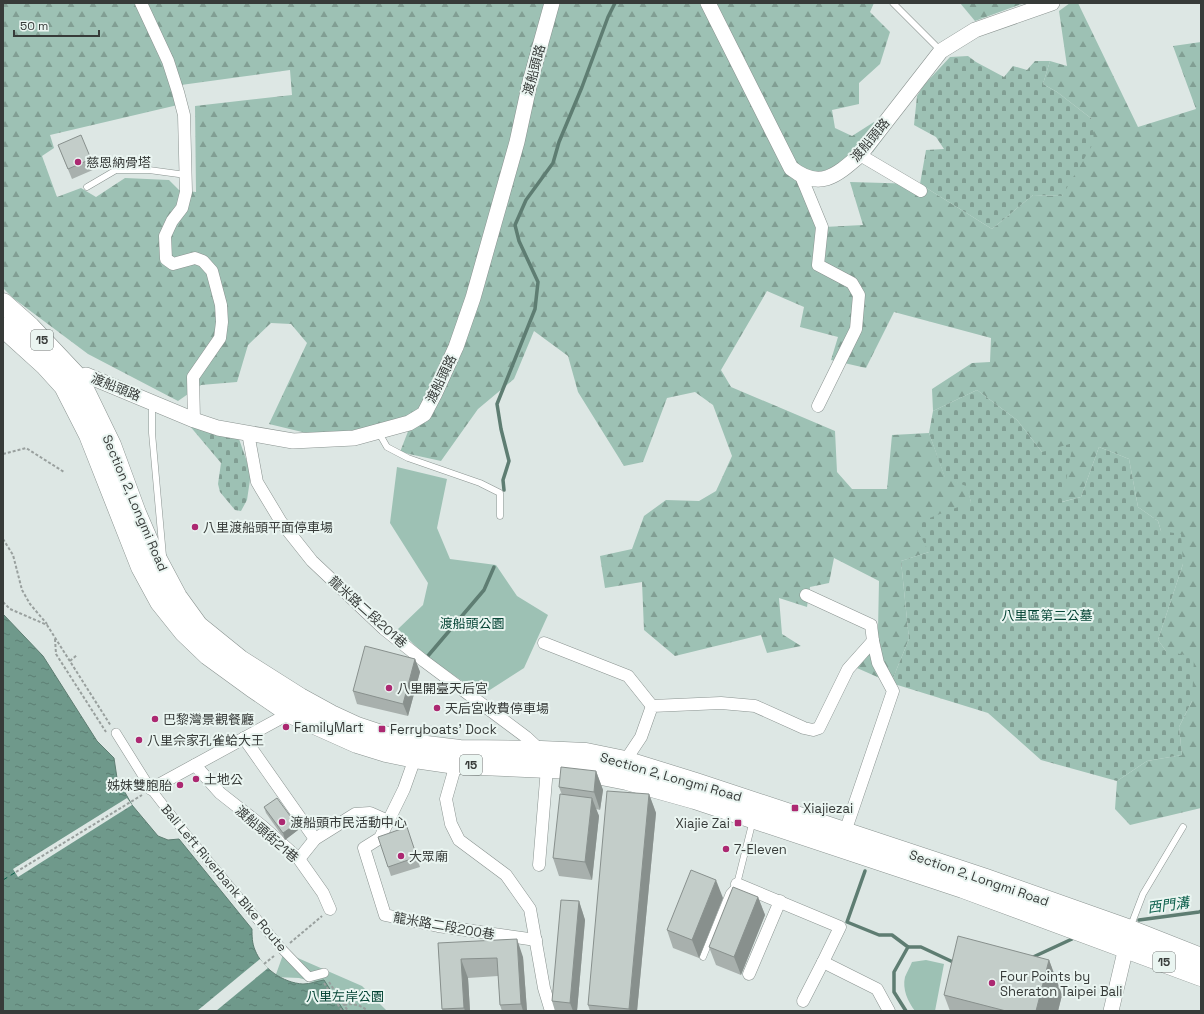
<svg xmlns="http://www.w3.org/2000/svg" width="1204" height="1014" font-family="'Space Grotesk','Noto Sans TC',sans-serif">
	<defs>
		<pattern id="forest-firs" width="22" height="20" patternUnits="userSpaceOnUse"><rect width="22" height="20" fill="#9dc1b4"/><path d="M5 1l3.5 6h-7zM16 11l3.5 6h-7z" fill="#819e93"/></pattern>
		<pattern id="cemetery-stones" width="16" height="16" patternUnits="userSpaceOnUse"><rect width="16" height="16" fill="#9dc1b4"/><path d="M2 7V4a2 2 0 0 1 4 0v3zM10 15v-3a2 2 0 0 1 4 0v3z" fill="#819e93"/></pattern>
		<pattern id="water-ripples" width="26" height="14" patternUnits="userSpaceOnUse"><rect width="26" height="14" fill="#6f998b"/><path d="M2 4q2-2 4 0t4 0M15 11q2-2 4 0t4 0" fill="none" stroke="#5c7e73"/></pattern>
	</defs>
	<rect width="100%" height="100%" fill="#dde7e4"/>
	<g fill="url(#forest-firs)" fill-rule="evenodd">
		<path d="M3 3H874L870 12 890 32 880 64 859 83V104L832 110 835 128 852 136 874 122 884 137 873 152 802 179 824 227 863 225 850 182 920 184 992 229 1033 195 1062 196 1092 119 1057 92 1043 84 1050 61 1067 66 1059 11 1070 3H1078L1138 127 1196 109 1173 46 1201 42V808L1130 825 1115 809 1117 781 1147 761 1182 755 1179 727 1192 701 1166 651 1158 640 1183 564 1161 531 1158 521 1138 507 1129 459 1099 447 1081 497 1061 502 1042 452 1017 420 977 390 933 411 932 389 972 363 990 362 991 338 894 312 866 368 831 360 838 337 800 327 804 307 767 291 721 370 731 387 835 431 837 472 852 489H887L892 435 929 433 945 477 967 486 971 502 929 552 901 561 909 639 891 683 857 668 878 630 879 581 834 558 829 583 810 587 807 607 779 598 782 634 801 646 767 653 761 635 675 656 644 630 642 582 605 588 600 556 632 549 644 516 666 500 699 501 716 491 732 456 713 405 695 392 667 398 643 462 624 466 578 392 568 356 534 331 514 379 478 409 441 461 400 452 414 416 327 438 269 424 307 343 291 324 271 323 248 345 237 382 201 385 178 401 88 354 13 298 3 288ZM290 70 292 95 195 106 196 192 179 190 169 180 125 178 96 197 81 188 57 197 42 156 54 148 50 135 182 104 181 85Z"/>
		<polygon points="960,3 1024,3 975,21"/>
	</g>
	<g fill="url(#cemetery-stones)">
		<polygon points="968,56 976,62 1004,77 1013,66 1027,70 1035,61 1050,61 1043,84 1057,92 1092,119 1094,142 1062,196 1033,195 992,229 920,184 926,150 944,149 936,137 914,125 917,96 924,85 950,57"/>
		<polygon points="977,390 1017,420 1042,452 1073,443 1062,502 1081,497 1099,447 1129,459 1138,507 1158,521 1161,531 1181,534 1183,564 1158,640 1166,651 1194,657 1192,701 1179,727 1182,755 1147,761 1117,781 1041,760 988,713 891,683 909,639 901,561 929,552 914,524 971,502 966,486 945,478 929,433 933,411"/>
		<polygon points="189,425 239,439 251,473 247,500 241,511 235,510 220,492 218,484 221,463"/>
	</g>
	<g fill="#9dc1b4">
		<polygon points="397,467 447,479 437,528 450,559 496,565 517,596 548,615 524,668 482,695 425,655 398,629 423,605 428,583 390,523"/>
		<polygon points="284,952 362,986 387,1011 334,1011 322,984 299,978 275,977"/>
		<path d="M926 960 944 964 935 1011H915C908 1002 902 989 905 977 907 972 910 967 912 962Z"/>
	</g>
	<path fill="url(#water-ripples)" stroke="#5e7d72" d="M3 614 43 656 97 741 114 758 117 778 132 805 158 836 168 840 179 839 252 929C252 936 252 943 255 950 262 968 283 983 303 984 310 984 318 981 324 980L344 1011H3Z"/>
	<g fill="#dde7e4">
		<polygon points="127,798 132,805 18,877 13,869"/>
		<polygon points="260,959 268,968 216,1011 197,1011"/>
	</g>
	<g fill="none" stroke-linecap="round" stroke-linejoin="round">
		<g stroke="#5e7d72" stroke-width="3.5">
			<polyline points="504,490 503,480 509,461 501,429 497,404 535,309 538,282 519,241 515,225 526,200 553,163 559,142 582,87 608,17 615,3"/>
			<polyline points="427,657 484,590 494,567"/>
			<polyline points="865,871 847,922 879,935 892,935 908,947"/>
			<polyline points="1139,920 1199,912 1201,911"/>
			<polyline points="1031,958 1072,939"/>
			<polyline points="906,1011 894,992 894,972 908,947 921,947 953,962 954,962"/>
		</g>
		<polyline stroke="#0c604c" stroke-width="1" stroke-dasharray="5 4" stroke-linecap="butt" points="3,880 16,872"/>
		<defs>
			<g id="service">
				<polyline points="893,3 941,51"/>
				<polyline points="87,187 116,170 149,170 186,175"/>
				<polyline points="152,403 152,433 163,556"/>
				<polyline points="379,433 387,447 408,458 480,483 500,493 500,516"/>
				<polyline points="1130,928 1143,894 1183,827"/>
				<polyline points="703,957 729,893 737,884 753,820"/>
			</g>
			<polyline id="pedestrian" points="116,733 151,789 185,833 282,949 309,977 324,973"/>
			<g id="minor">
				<polyline points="141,3 168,61 178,92 184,115 186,192 182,208 172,221 165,236 166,259 173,264 195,258 203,261 212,271 221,305 222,322 220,338 193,377 194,420"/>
				<polyline points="860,155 921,191"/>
				<polyline points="801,176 822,227 818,265 852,283 859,295 856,329 818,406"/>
				<polyline points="248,433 257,482 281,522 312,561 384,629 424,661 526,737 541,751"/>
				<polyline points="806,595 871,625 873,641 878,663 893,691 845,832"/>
				<polyline points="544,643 628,676 652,706"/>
				<polyline points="244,738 315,839"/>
				<polyline points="415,758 404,789 380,838 364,848 385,915 438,926 536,940"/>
				<polyline points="625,761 641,737 652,706 721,703 755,706 804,728 813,730 819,728 848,669 873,641"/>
				<polyline points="456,764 446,799 451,824 459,840 506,875 530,909 544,988 551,1011"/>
				<polyline points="195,765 220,793 262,826 299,859 323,893 330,909"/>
				<polyline points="151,789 290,713"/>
				<polyline points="299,859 315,839 355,814 370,813 388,821"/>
				<polyline points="539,865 547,768"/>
				<polyline points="737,884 840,927 823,962 877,989 889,1011"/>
				<polyline points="749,974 780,901"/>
				<polyline points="803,1001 823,962"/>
			</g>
			<g id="tertiary">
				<path d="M708 3 791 168C820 191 837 175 860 155L941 51 975 30 1052 3"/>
				<polyline points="71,383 86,375 194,420 218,428 293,441 354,438 409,423 424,414 435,393 456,347 473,298 517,142 530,82 552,3"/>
				<polyline points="1111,1011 1128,939"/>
			</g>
			<g id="primary">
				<polyline points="3,303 30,327 79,379 111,445 136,513 152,550 177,597 198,626 240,660 300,698 331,715 357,727 384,736 418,745 460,750 541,751 586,753 625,761 696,783 986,879 1130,930 1201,958"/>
				<polyline points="3,327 45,365 64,386 89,435 141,567 160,602 184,632 208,655 252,687 290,713 357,743 386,752 415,758 456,764 571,769 627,780 695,799 963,888 1201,976"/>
			</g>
		</defs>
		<use href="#service" stroke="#8a9390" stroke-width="7"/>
		<use href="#pedestrian" stroke="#8a9390" stroke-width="10"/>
		<use href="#minor" stroke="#8a9390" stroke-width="13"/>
		<use href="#tertiary" stroke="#8a9390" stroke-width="16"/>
		<use href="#primary" stroke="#8a9390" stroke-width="21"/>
		<g stroke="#99a09e" stroke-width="2" stroke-dasharray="3 2" stroke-linecap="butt">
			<polyline points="3,454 26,448 64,472"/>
			<polyline points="3,539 13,555 22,590 30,604 47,624"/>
			<polyline points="3,602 10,609 47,625 111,726"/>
			<polyline points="55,639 56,654 106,732"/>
			<polyline points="70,661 77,655"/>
			<polyline points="16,872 142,795"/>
			<polyline points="290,943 322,916"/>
			<polyline points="264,964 274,956"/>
			<polyline points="329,982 348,1011"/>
			<polyline points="324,983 342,1011"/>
			<path d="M344 1005C355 1003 360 1005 368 1011"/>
		</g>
		<use href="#service" stroke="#fff" stroke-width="6"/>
		<use href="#pedestrian" stroke="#fff" stroke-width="9"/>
		<use href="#minor" stroke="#fff" stroke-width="12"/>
		<use href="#tertiary" stroke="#fff" stroke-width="15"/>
		<use href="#primary" stroke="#fff" stroke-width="20"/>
	</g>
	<g fill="#a8b0ad">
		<polygon points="58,145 91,159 95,169 72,179"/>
		<polygon points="415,659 420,672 408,716 357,704 353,691"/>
		<polygon points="596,771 603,790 600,810 596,809 599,816 592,880 559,876 553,858 562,795 559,787"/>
		<polygon points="649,794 656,813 637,1011 590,1011 588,1005"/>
		<polygon points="264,807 296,824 298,830 285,840 266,813"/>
		<polygon points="410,837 420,867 391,876 388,867"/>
		<polygon points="758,897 765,915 741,975 716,965 709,947"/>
		<polygon points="723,898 699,958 673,948 667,930"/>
		<polygon points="579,901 585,920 577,1011 555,1011 552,1001"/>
		<polygon points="438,943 523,957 527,1011 502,1011 500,1005 498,976 468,978 470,1011 443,1011 442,1009"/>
		<polygon points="1049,960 1062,995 1058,1011 950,1011 944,995"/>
	</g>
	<g fill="#88908d">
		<polygon points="415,659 420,672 408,716 403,704"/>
		<polygon points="596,771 603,790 600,810 594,792"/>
		<polygon points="649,794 656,813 637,1011 630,1011 629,1009"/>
		<polygon points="592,798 599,816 592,880 585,862"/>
		<polygon points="296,824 298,830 285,840 283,833"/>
		<polygon points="716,880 723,898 699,958 692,940"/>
		<polygon points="758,897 765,915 741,975 734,957"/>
		<polygon points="579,901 585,920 577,1011 573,1011 570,1003"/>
		<polygon points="517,939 523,957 527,1011 523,1011 521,1004"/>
		<polygon points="461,959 468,978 470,1011 465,1011 464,1008"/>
		<polygon points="1049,960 1062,995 1058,1011 1036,1011"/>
	</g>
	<g fill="#c3cdc9" stroke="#88908d">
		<polygon points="81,135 91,159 68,169 58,145"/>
		<polygon points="365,646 415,659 403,704 353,691"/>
		<polygon points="561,767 596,771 594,792 559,787"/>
		<polygon points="607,791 649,794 629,1009 588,1005"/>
		<polygon points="560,794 592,798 585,862 553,858"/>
		<polygon points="277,798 296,824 283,833 264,807"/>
		<polygon points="407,827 417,857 388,867 378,837"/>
		<polygon points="691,870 716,880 692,940 667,930"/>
		<polygon points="733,887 758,897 734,957 709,947"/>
		<polygon points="561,900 579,901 570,1003 552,1001"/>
		<polygon points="958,936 1049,960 1036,1011 1006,1011 944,995"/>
		<polygon points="517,939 521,1004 500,1005 497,958 461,959 464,1008 442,1009 438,943"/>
	</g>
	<g fill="#ac2871" stroke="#eaf5f1" stroke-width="1.5">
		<circle cx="78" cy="162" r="4"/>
		<circle cx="195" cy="527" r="4"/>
		<circle cx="389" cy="688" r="4"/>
		<circle cx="437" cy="708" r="4"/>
		<circle cx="155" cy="719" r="4"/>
		<circle cx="286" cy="727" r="4"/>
		<rect x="378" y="725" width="8" height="8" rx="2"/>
		<circle cx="139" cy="740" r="4"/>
		<circle cx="196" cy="779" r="4"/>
		<circle cx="180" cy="785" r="4"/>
		<rect x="791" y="804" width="8" height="8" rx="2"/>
		<circle cx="282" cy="822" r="4"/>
		<rect x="734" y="819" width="8" height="8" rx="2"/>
		<circle cx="726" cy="849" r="4"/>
		<circle cx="401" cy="856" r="4"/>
		<circle cx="992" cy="983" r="4"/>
	</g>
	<g text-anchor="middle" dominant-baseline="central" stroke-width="4" stroke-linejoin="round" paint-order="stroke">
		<g fill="#eaf5f1" stroke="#6d7370" stroke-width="1">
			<rect x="31" y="330" width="22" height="20" rx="3"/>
			<rect x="460" y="755" width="22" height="20" rx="3"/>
			<rect x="1153" y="952" width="22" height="20" rx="3"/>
		</g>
		<g font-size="12" font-weight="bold" fill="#373b39">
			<text x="42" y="340">15</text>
			<text x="471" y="765">15</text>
			<text x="1164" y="962">15</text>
		</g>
		<g font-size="13" fill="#373b39" stroke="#eaf5f1">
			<text transform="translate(534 70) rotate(-75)">渡船頭路</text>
			<text transform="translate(870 140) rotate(-50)">渡船頭路</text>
			<text transform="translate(441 379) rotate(-64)">渡船頭路</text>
			<text transform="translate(116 387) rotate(22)">渡船頭路</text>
			<text transform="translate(135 503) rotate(67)">Section 2, Longmi Road</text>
			<text transform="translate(368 612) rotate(42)">龍米路二段201巷</text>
			<text transform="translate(671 777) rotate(16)">Section 2, Longmi Road</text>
			<text transform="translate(267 834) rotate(41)">渡船頭街21巷</text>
			<text transform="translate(224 878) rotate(50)">Bali Left Riverbank Bike Route</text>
			<text transform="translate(979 878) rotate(19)">Section 2, Longmi Road</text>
			<text transform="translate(444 926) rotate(10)">龍米路二段200巷</text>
		</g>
		<g font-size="13" fill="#373b39" stroke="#eaf5f1" text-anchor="start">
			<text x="86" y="162">慈恩納骨塔</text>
			<text x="203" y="527">八里渡船頭平面停車場</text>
			<text x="397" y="688">八里開臺天后宮</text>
			<text x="445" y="708">天后宮收費停車場</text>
			<text x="163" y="719">巴黎灣景觀餐廳</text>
			<text x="294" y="727">FamilyMart</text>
			<text x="390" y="729">Ferryboats' Dock</text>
			<text x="147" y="740">八里佘家孔雀蛤大王</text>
			<text x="204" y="779">土地公</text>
			<text x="172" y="785" text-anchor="end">姊妹雙胞胎</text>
			<text x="803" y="808">Xiajiezai</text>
			<text x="290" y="822">渡船頭市民活動中心</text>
			<text x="730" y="823" text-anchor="end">Xiajie Zai</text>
			<text x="734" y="849">7-Eleven</text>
			<text x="409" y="856">大眾廟</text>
			<text x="1000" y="976">Four Points by<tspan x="1000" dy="15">Sheraton Taipei Bali</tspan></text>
		</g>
		<g font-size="13" fill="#064536" stroke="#eaf5f1">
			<text x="1047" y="615">八里區第二公墓</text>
			<text x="472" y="623">渡船頭公園</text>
			<text x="345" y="996">八里左岸公園</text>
		</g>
		<g font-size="14" font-style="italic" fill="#0c604c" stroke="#eaf5f1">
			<text transform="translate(1168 905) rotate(-8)">西門溝</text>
		</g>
	</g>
	<rect width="1204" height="1014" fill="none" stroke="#373b39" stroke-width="8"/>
	<path d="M14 30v6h85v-6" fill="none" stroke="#373b39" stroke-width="2"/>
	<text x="20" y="30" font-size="12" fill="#373b39" stroke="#eaf5f1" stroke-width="3" paint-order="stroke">50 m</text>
</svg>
